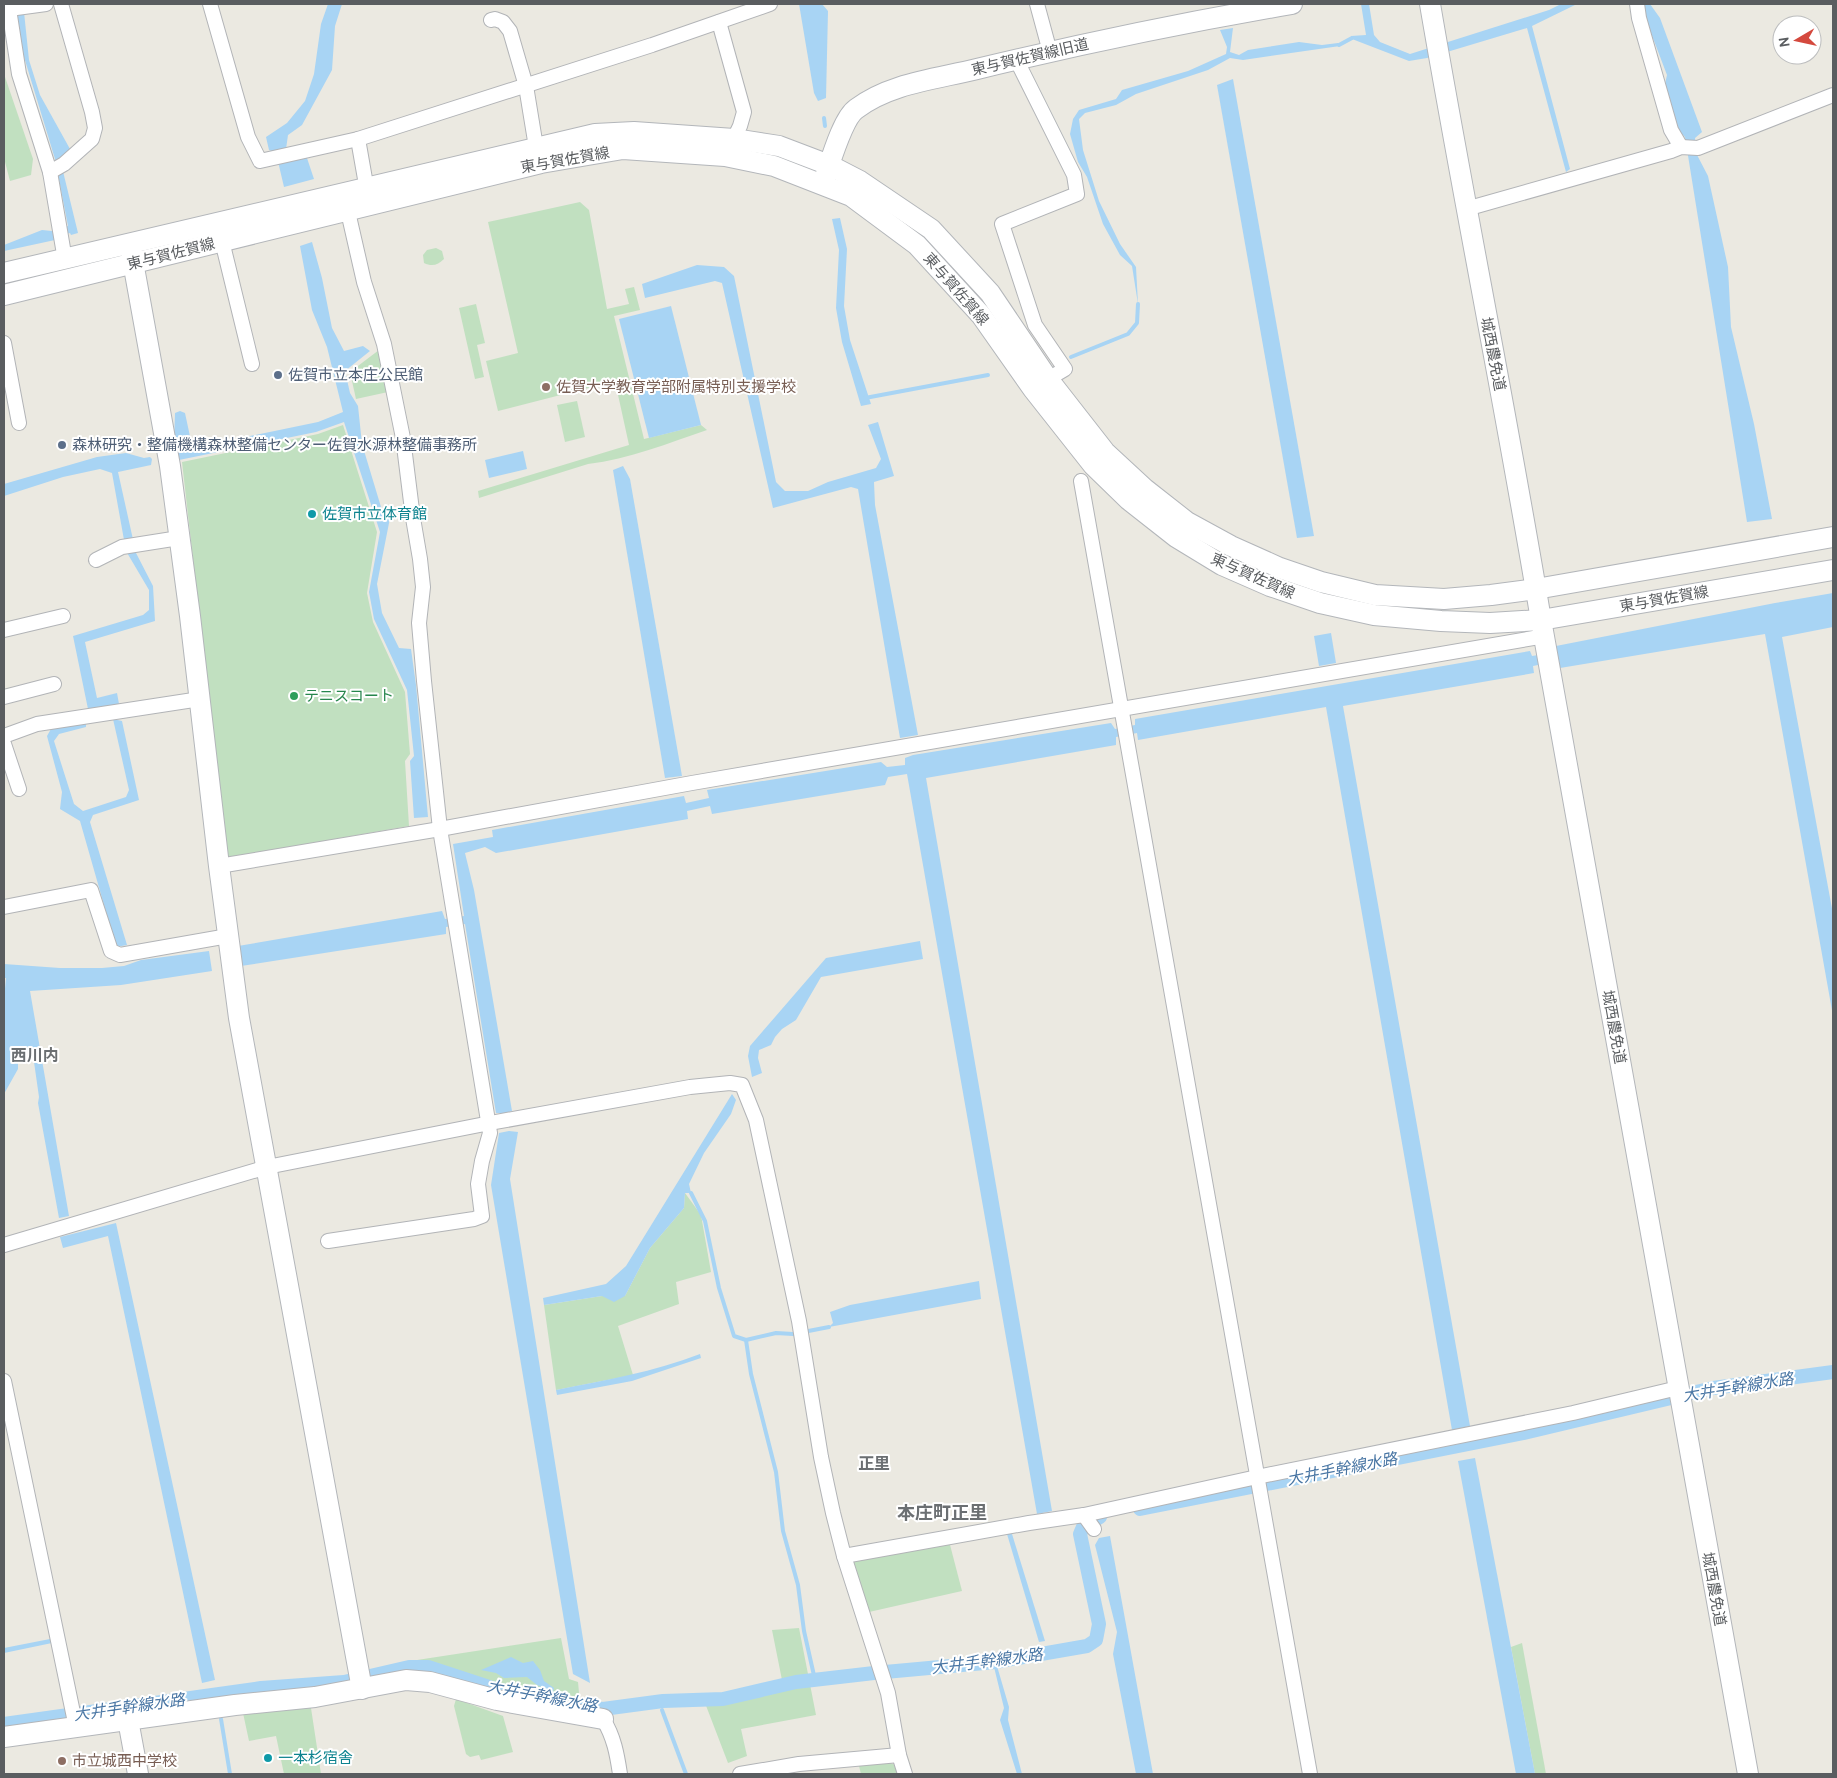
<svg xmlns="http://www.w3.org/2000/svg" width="1837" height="1778" font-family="Cabin,'Noto Sans JP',sans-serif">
	<rect width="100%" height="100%" fill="#ebe9e1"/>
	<g fill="#c1e0c0">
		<polygon points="4,74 33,159 31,175 10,181 4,158"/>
		<path d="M580 202 589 210 607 309 629 304 625 289 634 287 640 310 614 316 644 439 701 425 707 430C669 443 629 459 588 464L479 498 478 491 629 445 615 381 498 411 486 361 518 353 488 222Z"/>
		<path d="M436 248 442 251 444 259C438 265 432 267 424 263L423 255 427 250Z"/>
		<polygon points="476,304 485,343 477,345 484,377 475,379 459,308"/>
		<polygon points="379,350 388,392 356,399 350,372"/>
		<polygon points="577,401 585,437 565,442 557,405"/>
		<polygon points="343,425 377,532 367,593 373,622 405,692 410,754 405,761 409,826 227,858 182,462 318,434"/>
		<polygon points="685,1193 701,1215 711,1272 676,1282 679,1304 618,1326 633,1375 556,1390 544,1305 602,1296 625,1296 650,1248 684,1208"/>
		<polygon points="949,1541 962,1591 869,1612 850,1559"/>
		<polygon points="799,1628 816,1715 741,1729 747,1756 728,1763 705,1703 724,1702 784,1690 772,1630"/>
		<polygon points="561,1638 569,1679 578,1682 580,1703 491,1683 417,1660"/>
		<polygon points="1522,1643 1546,1774 1535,1774 1511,1647"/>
		<polygon points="456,1699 503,1716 513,1752 481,1760 479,1755 470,1757 466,1754 454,1706"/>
		<polygon points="311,1708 321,1774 284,1774 276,1736 249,1741 243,1713"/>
		<polygon points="888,1762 895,1765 898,1774 861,1774 859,1766"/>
	</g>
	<g fill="#a8d4f4">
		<polygon points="15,4 24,12 29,60 40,95 70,149 60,159 78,233 71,235 70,233 55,237 55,240 4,251 4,245 42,230 52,231 68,226 55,159 24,57"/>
		<polygon points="328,4 342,4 335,26 332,70 302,125 288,135 286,149 306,155 314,179 284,187 276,153 269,150 266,137 287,123 305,101 314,74 321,24"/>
		<polygon points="799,4 822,4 828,11 826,98 818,101 814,93"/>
		<polygon points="1361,4 1369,4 1374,35 1380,42 1410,54 1549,10 1561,4 1577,4 1532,26 1570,169 1566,172 1527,28 1427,58 1409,61 1352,39 1351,36 1366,35"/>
		<polygon points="1640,4 1650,4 1660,18 1702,132 1695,138 1696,153 1708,176 1728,267 1731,327 1754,424 1772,519 1747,522 1685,137 1679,131 1665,84 1667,75"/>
		<polygon points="1233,28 1230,52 1239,55 1248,50 1299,42 1322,45 1338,43 1340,46 1243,60 1230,58 1208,70 1136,94 1116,105 1085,113 1079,119 1083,150 1099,201 1120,244 1136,267 1138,304 1132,266 1120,255 1103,224 1087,177 1078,162 1070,134 1073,119 1079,110 1116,99 1122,90 1188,71 1226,54 1227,47 1220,30"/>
		<polygon points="1233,79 1314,536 1297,538 1217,85"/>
		<polygon points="840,218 847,249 844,306 850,340 871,404 861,406 842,342 836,308 839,250 832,219"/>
		<polygon points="312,242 322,278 332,328 344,351 363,346 370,351 345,371 350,393 358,406 362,444 381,507 390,518 377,584 382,613 399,648 411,649 416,685 428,817 414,818 410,761 414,756 407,690 374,619 369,592 380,532 344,422 316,432 179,460 174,444 175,413 180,411 185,413 191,441 197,447 318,422 343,412 327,347 312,310 300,246"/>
		<polygon points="697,265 724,267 734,276 776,482 785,491 808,491 828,482 876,468 881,459 868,425 878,422 894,476 874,482 875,505 918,735 900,738 858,489 851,487 773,508 722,283 715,281 645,298 642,284"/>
		<polygon points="671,306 701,425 649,438 619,319"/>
		<polygon points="523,451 527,469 489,478 485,460"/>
		<polygon points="126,453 144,458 150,457 152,459 151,465 118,472 136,553 153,586 155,621 85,642 97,698 117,693 119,704 88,709 73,636 143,615 149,610 149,590 126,551 112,473 100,469 63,477 4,496 4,484 97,457"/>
		<polygon points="623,466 630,479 682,776 665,778 613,470"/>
		<polygon points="1833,593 1833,627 1782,637 1833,914 1833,1016 1765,634 1560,668 1558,661 1533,666 1534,673 1343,706 1470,1426 1452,1430 1326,707 1138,740 1137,733 1116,737 1116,745 926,778 1052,1511 1037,1514 907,774 888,777 885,785 712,814 710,806 687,811 688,819 496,853 485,847 465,853 474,890 512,1111 506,1113 496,1113 465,924 446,927 446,934 241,966 238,946 442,911 445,919 464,916 453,844 493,837 492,830 684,796 686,803 709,798 707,790 881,762 887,767 905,765 905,758 913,755 1111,723 1115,729 1135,725 1135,719 1530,651 1532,656 1557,652 1556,646 1775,603"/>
		<polygon points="1331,633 1336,663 1319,666 1314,636"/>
		<polygon points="113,719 122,721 139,800 93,815 90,822 127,945 116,947 80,821 60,809 62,792 47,736 51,729 86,723 86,727 59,734 54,741 74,804 83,811 126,797 129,790"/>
		<polygon points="920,941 923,959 821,977 796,1020 782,1029 775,1037 771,1045 759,1050 758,1058 762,1073 752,1077 748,1056 750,1046 826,958"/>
		<polygon points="209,951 212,971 121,985 30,991 69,1216 59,1218 38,1103 39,1097 33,1055 30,1051 21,1052 18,1056 18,1069 4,1094 4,999 6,978 4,978 4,964 60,968 102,968 124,966 141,960"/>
		<polygon points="732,1094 736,1100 731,1114 704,1153 689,1184 691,1193 685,1193 684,1208 650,1248 625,1296 614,1302 602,1296 544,1305 543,1298 606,1284 626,1266"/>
		<polygon points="509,1131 518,1132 510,1179 590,1683 573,1674 491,1185 499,1133"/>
		<polygon points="116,1223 215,1680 202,1683 108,1236 63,1248 60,1237"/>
		<polygon points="979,1281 981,1299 829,1327 833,1323 830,1312 850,1305"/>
		<path d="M700 1354 701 1358 632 1381 557 1395 556 1390C605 1380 654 1372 700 1354Z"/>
		<polygon points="1475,1458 1535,1774 1516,1774 1458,1461"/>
		<polygon points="1007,1534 1012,1534 1045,1641 1039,1642"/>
		<polygon points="1110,1536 1153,1774 1136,1774 1113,1654 1117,1632 1095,1545 1099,1538"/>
		<polygon points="50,1639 52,1643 4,1653 4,1648"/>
		<polygon points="511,1657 523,1663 533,1661 540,1670 544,1681 554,1688 553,1692 537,1685 527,1677 504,1678 496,1673 481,1670"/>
		<polygon points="997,1666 1009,1707 1008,1720 1022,1774 1017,1774 1000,1720 1004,1708 994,1667"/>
	</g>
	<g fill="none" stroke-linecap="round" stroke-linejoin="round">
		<g stroke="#a8d4f4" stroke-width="4">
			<polyline points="1339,45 1352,38"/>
			<polyline points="824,118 825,126"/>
			<polyline points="1071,357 1128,334 1137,323 1138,304"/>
			<polyline points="865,398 988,375"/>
			<polyline points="691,1193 705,1221 719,1288 734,1336 746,1340 751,1374 776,1472 783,1531 798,1585 804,1631 815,1680"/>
			<polyline points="746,1340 776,1333 793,1334 829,1327"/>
			<polyline points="662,1710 686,1774"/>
			<polyline points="221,1719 230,1774"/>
		</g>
		<g stroke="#a8d4f4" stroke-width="14">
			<polyline points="1140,1509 1524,1433 1713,1388 1833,1372"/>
			<polyline points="585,1707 603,1709 663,1701 723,1699 796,1682 874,1673 995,1662 1087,1646 1096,1640 1099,1624 1080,1534 1083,1527 1100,1517"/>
			<polyline points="4,1724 261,1688 344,1682 409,1667 428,1667 495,1689 547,1699"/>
		</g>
		<defs>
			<g id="street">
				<polyline points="7,4 9,9 19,74 50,172 65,260"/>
				<polyline points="210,4 248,137 260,161 358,139"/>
				<polyline points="1037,4 1050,52"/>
				<polyline points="1637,4 1639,18 1671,130 1681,147"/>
				<polyline points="9,9 46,4"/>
				<polyline points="491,20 495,19 503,22 510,31 526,86 536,147"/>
				<polyline points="719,22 744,112 740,126 730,147"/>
				<polyline points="1016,59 1074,175 1077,194 1002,224 1035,325 1065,369 1048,379"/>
				<polyline points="50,172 64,164 92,139 95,128 92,112 61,4"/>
				<polyline points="368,196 358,139 652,45 770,4"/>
				<polyline points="1466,209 1671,151 1681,147 1698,148 1833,95"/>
				<polyline points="222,241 252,364"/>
				<polyline points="4,343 19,423"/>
				<polyline points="1081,481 1310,1774"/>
				<polyline points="96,560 122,547 179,538"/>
				<polyline points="4,630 63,616"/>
				<polyline points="4,697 54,684"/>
				<polyline points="4,736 37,724 200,699"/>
				<polyline points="4,744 19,789"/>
				<polyline points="219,866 440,829 692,783 1545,636"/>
				<polyline points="4,907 91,890 111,951 120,955 228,936"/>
				<polyline points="328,1241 474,1219 482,1216 478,1184 482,1161 490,1133 440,829 424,681 419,623 423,587 420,559 413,518 403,438 384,344 364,282 346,203"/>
				<polyline points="4,1245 267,1167 490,1123 690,1087 730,1083 742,1085 756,1120 799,1321 821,1457 833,1513 844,1556 888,1693 899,1755 905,1774"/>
				<polyline points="4,1381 76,1727"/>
				<polyline points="1084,1515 1094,1529"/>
				<polyline points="844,1556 1029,1523 1084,1515 1257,1477 1573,1413 1678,1388"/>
				<path d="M603 1719C614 1737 617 1754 620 1774"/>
				<polyline points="740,1774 799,1764 899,1755"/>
			</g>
			<g id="secondary">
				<path d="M1430 4C1465 209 1507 414 1541 620L1748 1774"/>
				<path d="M825 177C831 160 843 118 856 109 890 83 937 79 977 69 1081 44 1186 22 1292 4"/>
				<polyline points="131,251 170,466 190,616 219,866 239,1018 362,1689"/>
				<polyline points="4,273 595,134 634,132 734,139 779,146 829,165 860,181 931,229 990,293 1048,379 1105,452 1145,489 1187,522 1231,546 1280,568 1321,582 1375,595 1444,599 1491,595 1536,589 1833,537"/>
				<polyline points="4,295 541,163 623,149 725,156 774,166 851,196 917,245 981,315 1033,389 1093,465 1129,500 1176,537 1222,565 1270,586 1320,603 1374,615 1441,621 1490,623 1541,620 1833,570"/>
				<polyline points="128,1720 138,1774"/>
				<polyline points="4,1737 235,1705 315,1697 406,1680 430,1682 497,1700 603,1719"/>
			</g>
		</defs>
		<use href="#street" stroke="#b2b4b7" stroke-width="16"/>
		<use href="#secondary" stroke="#b3b6ba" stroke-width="22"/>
		<use href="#street" stroke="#fff" stroke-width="14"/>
		<use href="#secondary" stroke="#fff" stroke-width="20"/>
	</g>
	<g fill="#5c6f8a" stroke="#fff" stroke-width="2">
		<circle cx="278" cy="375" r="5"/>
		<circle cx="62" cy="445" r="5"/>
	</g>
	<g fill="#8d6e63" stroke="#fff" stroke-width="2">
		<circle cx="546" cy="387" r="5"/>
		<circle cx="62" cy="1761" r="5"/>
	</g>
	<g fill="#0f9aa8" stroke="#fff" stroke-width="2">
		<circle cx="312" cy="514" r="5"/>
		<circle cx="268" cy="1758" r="5"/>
	</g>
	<circle fill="#2e9e5b" stroke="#fff" stroke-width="2" cx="294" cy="696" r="5"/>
	<g text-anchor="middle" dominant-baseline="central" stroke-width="4" stroke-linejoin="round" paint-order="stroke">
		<g font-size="15" fill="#5a5d60" stroke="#fff">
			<text transform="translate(1030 57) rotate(-13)">東与賀佐賀線旧道</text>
			<text transform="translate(565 160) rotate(-10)">東与賀佐賀線</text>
			<text transform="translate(171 254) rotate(-14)">東与賀佐賀線</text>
			<text transform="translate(956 289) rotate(49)">東与賀佐賀線</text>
			<text transform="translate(1493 354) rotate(79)">城西農免道</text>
			<text transform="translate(1253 576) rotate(24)">東与賀佐賀線</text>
			<text transform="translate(1664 599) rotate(-10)">東与賀佐賀線</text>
			<text transform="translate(1614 1027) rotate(80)">城西農免道</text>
			<text transform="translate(1714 1589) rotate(80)">城西農免道</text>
		</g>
		<g font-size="15" fill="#4e5e75" stroke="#fff" text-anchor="start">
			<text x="288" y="375">佐賀市立本庄公民館</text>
			<text x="72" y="445">森林研究・整備機構森林整備センター佐賀水源林整備事務所</text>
		</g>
		<g font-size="15" fill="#785e54" stroke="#fff" text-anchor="start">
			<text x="556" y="387">佐賀大学教育学部附属特別支援学校</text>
			<text x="72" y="1761">市立城西中学校</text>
		</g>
		<g font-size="15" fill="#0d838f" stroke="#fff" text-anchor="start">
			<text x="322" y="514">佐賀市立体育館</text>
			<text x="278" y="1758">一本杉宿舎</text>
		</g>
		<g font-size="15" fill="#27864d" stroke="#fff" text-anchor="start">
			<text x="304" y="696">テニスコート</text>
		</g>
		<g font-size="16" font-weight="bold" fill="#6b6f72" stroke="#fff">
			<text x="35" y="1055">西川内</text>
			<text x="874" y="1463">正里</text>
		</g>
		<g font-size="16" font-style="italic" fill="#4976a4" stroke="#fff">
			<text transform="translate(1738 1387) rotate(-9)">大井手幹線水路</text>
			<text transform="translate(1342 1469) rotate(-11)">大井手幹線水路</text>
			<text transform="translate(987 1661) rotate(-7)">大井手幹線水路</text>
			<text transform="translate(542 1696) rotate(11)">大井手幹線水路</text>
			<text transform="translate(129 1707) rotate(-8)">大井手幹線水路</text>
		</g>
		<g font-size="18" font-weight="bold" fill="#6b6f72" stroke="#fff">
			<text x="942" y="1513">本庄町正里</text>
		</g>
	</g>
	<rect width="1837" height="1778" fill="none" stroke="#5a5d60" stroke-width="10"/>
	<g transform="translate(1797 40) rotate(261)"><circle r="24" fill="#ffffff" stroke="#bdbebf"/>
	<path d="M0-4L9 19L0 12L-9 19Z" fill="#d4493e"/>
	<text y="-8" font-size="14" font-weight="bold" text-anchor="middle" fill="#5a5d60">N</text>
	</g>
</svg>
